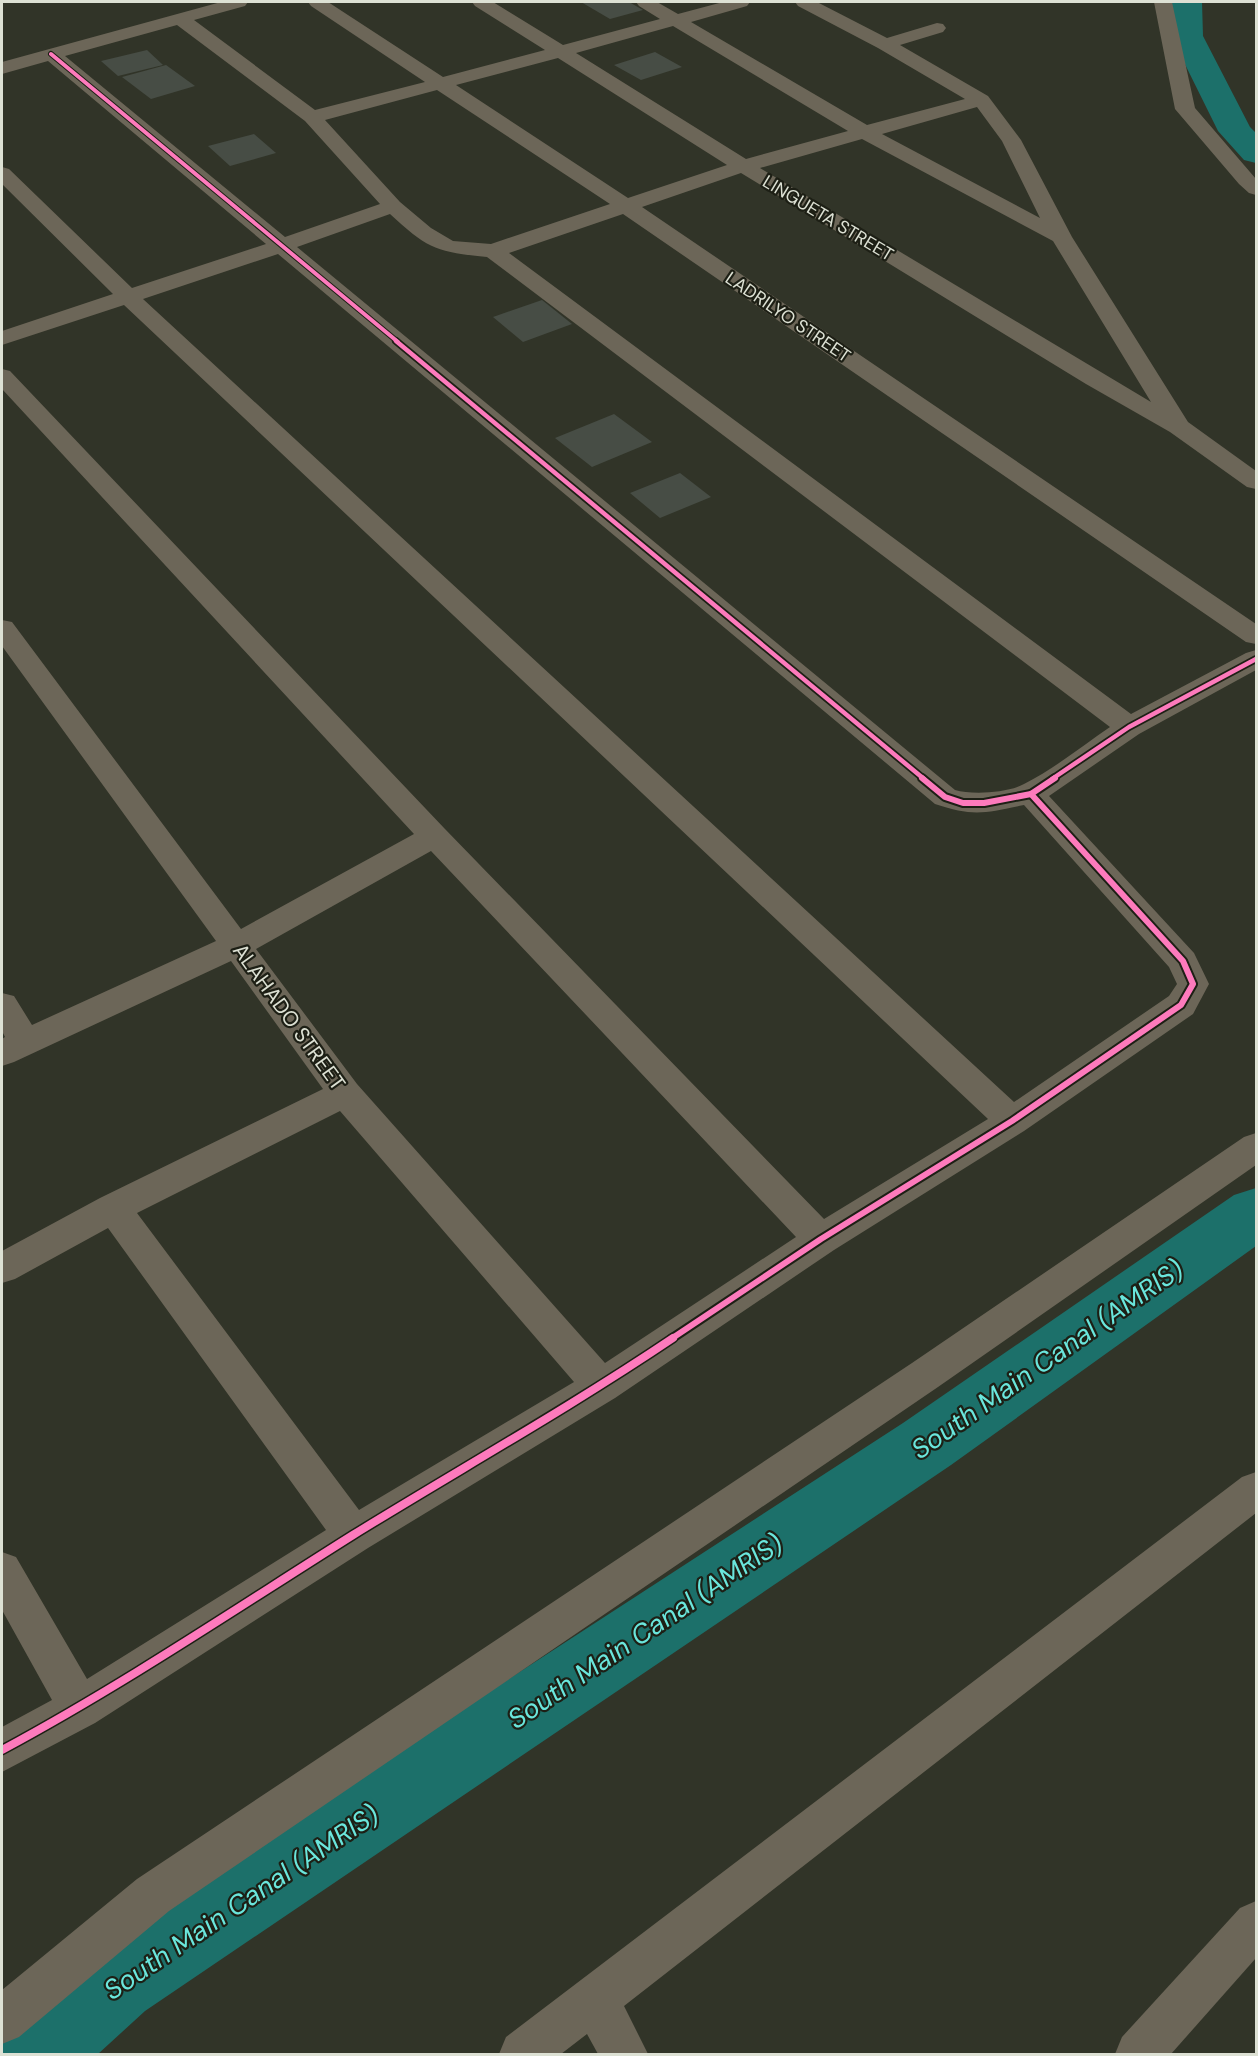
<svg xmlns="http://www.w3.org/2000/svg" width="1258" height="2056" font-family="'DM Sans',sans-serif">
	<rect width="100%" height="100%" fill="#313428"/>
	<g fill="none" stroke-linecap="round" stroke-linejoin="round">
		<g fill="#1c706a" fill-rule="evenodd">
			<polygon points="1172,2 1202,2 1203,36 1250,127 1256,133 1256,163 1244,160 1218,131 1171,36"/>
			<polygon points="1256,1188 1256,1246 951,1465 145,2011 98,2054 2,2054 2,2042 9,2025 87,1953 903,1423 1234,1195"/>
		</g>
	</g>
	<g fill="#474d45">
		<polygon points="581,2 629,2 643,10 610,19"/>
		<polygon points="147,50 163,65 118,76 101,61"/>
		<polygon points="655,52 682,67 641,80 614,65"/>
		<polygon points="166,65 195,86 151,99 122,77"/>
		<polygon points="254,134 276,153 230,166 208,146"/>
		<polygon points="542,300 572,324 523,342 493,317"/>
		<polygon points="614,414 652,442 592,467 555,438"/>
		<polygon points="680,473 711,497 660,518 630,493"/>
	</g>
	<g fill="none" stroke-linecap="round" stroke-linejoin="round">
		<g fill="#6c6658" fill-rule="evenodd">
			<path d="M221 2H248L245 6 194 20 315 110 425 82 311 6 308 2H328L443 77 545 50 475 6 472 2H493L563 45 660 19 639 6 636 2H657L678 14 723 2H750L747 6 691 22 867 125 965 99 878 48 798 6 795 2H817L887 38 937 23 943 24 946 28 943 32 900 45 988 96 1021 140 1072 237 1188 422 1256 471V489L1247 487 1170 432 1086 384 741 173 642 207 1256 624V644L1246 642 623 214 509 253 1131 714 1246 653 1256 650V670L1139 734 1049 796 1194 953 1209 984 1193 1014 1024 1131 834 1250 615 1398 368 1548 95 1723 2 1772V1727L52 1700 2 1610V1552L16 1557 87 1679 326 1530 108 1228 15 1279 2 1283V1251L100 1198 323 1089 231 961 14 1062 2 1066V1039L5 1037 2 1031V993L14 996 32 1025 216 941 2 646V620L12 622 241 929 414 834 2 389V369L10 371 445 829 824 1219 988 1119 124 305 2 345V331L113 294 2 184V167L9 169 132 288 266 244 48 61 2 74V62ZM177 25 305 121 380 204 285 237 65 56ZM673 26 848 131 746 159 576 53ZM558 58 727 165 628 198 456 85ZM437 90 610 204 491 244 453 241 431 228 400 202 325 120ZM977 107 1002 141 1040 218 882 134ZM862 139 1053 241 1151 402 760 168ZM390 214C428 249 436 252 487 257L1110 727C1082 746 1054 769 1024 784 1008 793 972 795 955 790L297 247ZM278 254 935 804C973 817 986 813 1024 805L1169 967 1177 984 1169 996 1014 1102 143 299ZM431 851 796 1237 605 1363 357 1084 256 949ZM340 1111 574 1382 359 1510 137 1213Z"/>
			<polygon points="1154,2 1172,2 1195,108 1256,179 1256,195 1249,193 1239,184 1175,109"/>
			<polygon points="1256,1133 1256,1165 938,1387 169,1911 19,2037 2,2044 2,1990 137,1879 912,1363 1244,1137"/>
			<polygon points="1256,1472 1256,1513 624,2006 648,2054 598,2054 587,2034 561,2054 499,2054 506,2037 1242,1477"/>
			<polygon points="1256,1901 1256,1958 1171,2054 1115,2054 1122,2037 1240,1908"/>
		</g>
		<defs>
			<polyline id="cycleway-far3" points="51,54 398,342"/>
			<g id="cycleway-far2">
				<polyline points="396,341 924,779"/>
				<polyline points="1052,779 1129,727 1256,659"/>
			</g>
			<g id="cycleway-far1">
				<polyline points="922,778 945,797 963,803 984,803 1031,794 1055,778"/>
				<polyline points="671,1339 821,1239 1012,1121 1181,1005 1193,984 1183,961 1031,794"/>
			</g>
			<path id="cycleway" d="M2 1750C123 1685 237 1608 353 1535 460 1469 569 1408 673 1338"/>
		</defs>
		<use href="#cycleway-far3" stroke="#1d1f15" stroke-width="6"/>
		<use href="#cycleway-far2" stroke="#1d1f15" stroke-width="8"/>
		<use href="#cycleway-far1" stroke="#1d1f15" stroke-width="10"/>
		<use href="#cycleway" stroke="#1d1f15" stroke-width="11"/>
		<use href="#cycleway-far3" stroke="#fd7abc" stroke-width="4"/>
		<use href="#cycleway-far2" stroke="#fd7abc" stroke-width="4.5"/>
		<use href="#cycleway-far1" stroke="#fd7abc" stroke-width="6"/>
		<use href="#cycleway" stroke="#fd7abc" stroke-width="8"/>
	</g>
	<g text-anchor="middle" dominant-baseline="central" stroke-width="4.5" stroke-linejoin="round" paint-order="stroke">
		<g font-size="18" fill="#dde1d4" stroke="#1d1f15">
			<text transform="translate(828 218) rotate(31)">LINGUETA STREET</text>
			<text transform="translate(788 317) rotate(34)">LADRILYO STREET</text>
		</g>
		<g font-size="21" fill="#dde1d4" stroke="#1d1f15">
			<text transform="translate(289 1017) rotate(54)">ALAHADO STREET</text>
		</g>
		<g font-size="27" font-style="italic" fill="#6ae6dc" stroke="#1d1f15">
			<text transform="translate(1047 1359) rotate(-35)">South Main Canal (AMRIS)</text>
			<text transform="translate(645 1631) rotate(-34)">South Main Canal (AMRIS)</text>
			<text transform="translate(241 1902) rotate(-34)">South Main Canal (AMRIS)</text>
		</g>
	</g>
	<rect width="1258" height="2056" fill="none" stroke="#dde1d4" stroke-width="6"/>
</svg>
